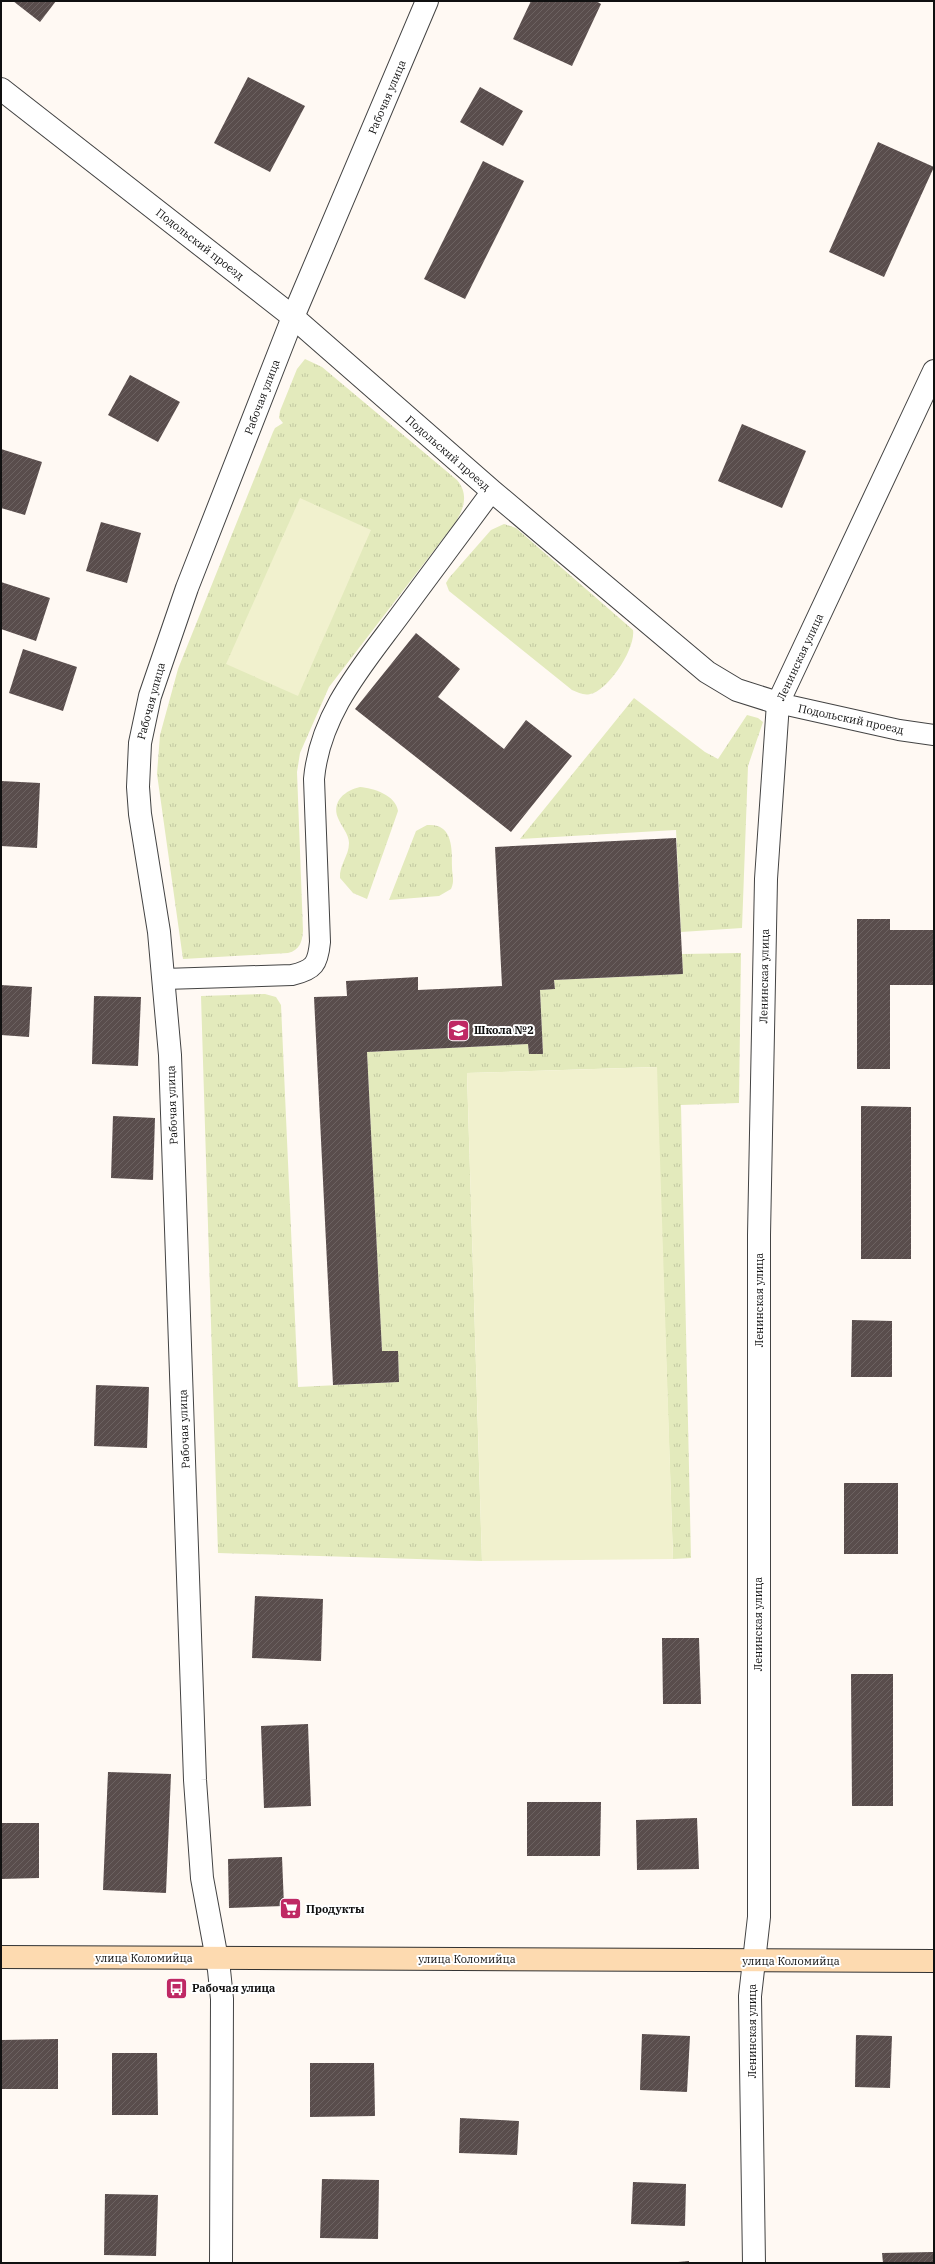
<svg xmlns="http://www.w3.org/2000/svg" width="935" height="2264" font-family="'IBM Plex Serif',serif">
	<defs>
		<pattern id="grass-tufts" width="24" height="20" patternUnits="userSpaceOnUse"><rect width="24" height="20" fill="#e3eabc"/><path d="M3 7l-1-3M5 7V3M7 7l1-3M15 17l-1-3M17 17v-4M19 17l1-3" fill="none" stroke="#c2c8a1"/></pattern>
		<pattern id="building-hatch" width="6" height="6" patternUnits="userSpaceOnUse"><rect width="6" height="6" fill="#594d4c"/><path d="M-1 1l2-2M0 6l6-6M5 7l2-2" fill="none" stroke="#6c6261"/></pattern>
	</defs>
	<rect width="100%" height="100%" fill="#fff9f3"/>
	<g fill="url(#grass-tufts)">
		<path d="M305 359 322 367 457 480C469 494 464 509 455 523L329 687 300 753 297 772 303 931C302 942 300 950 288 953L183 959 157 774 160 735 178 669 273 432 275 428 283 423 279 418 280 411 297 369Z"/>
		<path d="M504 524 516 528 633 630C636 648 608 691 590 694 584 696 578 692 572 690L449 591 446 583 449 578 491 530Z"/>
		<polygon points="634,698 705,752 718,759 747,715 758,718 763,722 748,766 742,928 681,932 676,830 520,839"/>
		<path d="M360 787C373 788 396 795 398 811L367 899 353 893 340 878C339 865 349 856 349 843 349 834 341 826 338 818 331 801 346 790 360 787Z"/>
		<path d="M427 825C453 823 452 848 452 867 452 875 455 881 451 889L439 896 389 900 416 831Z"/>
		<polygon points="741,953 739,1103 681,1105 691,1558 673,1559 656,1067 467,1073 482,1561 218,1553 201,996 265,994 276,997 281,1005 298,1387 399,1382 398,1351 382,1351 367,1052 528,1044 529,1054 543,1054 540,990 555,989 554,980 683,974 682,954"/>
	</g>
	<g fill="#f1f1ce">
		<polygon points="300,498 371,530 298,696 226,664"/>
		<polygon points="657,1067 673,1559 482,1561 467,1073"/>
	</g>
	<g fill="url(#building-hatch)">
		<polygon points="13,1 56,1 40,22"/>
		<polygon points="531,1 596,1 601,4 572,66 513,39"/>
		<polygon points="248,77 305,106 270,172 214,143"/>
		<polygon points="480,87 523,111 503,146 460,122"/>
		<polygon points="878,142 934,167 884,277 829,252"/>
		<polygon points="483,161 524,181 465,299 424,279"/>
		<polygon points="130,375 180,402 158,442 108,415"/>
		<polygon points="742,424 806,451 782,508 718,481"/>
		<polygon points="1,449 42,462 25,515 1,508"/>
		<polygon points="101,522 141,533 127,583 86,571"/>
		<polygon points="1,582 50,598 36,641 1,629"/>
		<polygon points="416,633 460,669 438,697 504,749 526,720 572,756 511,832 355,709"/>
		<polygon points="23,649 77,667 63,711 9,693"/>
		<polygon points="1,781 40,783 37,848 1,846"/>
		<polygon points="676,838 683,974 554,980 555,989 540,990 543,1054 529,1054 528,1044 367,1052 382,1351 398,1351 399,1382 333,1385 314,997 347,996 346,981 418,977 418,990 502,986 495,847"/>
		<polygon points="857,919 890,919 890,930 934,930 934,985 890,985 890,1069 857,1069"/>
		<polygon points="1,985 32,987 29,1037 1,1035"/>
		<polygon points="94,996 141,997 138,1066 92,1064"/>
		<polygon points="861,1106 911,1107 911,1259 861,1259"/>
		<polygon points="113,1116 155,1118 153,1180 111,1178"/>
		<polygon points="852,1320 892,1321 892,1377 851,1377"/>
		<polygon points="96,1385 149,1387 147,1448 94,1446"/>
		<rect x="844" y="1483" width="54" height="71"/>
		<polygon points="255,1596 323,1599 321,1661 252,1658"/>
		<polygon points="662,1638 699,1638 701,1704 663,1704"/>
		<polygon points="851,1674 893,1674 893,1806 852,1806"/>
		<polygon points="308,1724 311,1806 264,1808 261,1726"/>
		<polygon points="108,1772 171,1774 166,1893 103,1890"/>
		<polygon points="527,1802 601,1802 600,1856 527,1856"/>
		<polygon points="697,1818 699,1869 637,1870 636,1820"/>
		<polygon points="1,1823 39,1823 39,1878 1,1879"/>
		<polygon points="282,1857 284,1906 229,1908 228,1859"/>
		<polygon points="642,2034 690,2036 687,2092 640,2090"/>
		<polygon points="856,2035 892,2036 890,2088 855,2087"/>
		<polygon points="58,2039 58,2089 1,2089 1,2040"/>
		<polygon points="112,2053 157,2053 158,2115 112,2115"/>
		<polygon points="310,2063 374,2063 375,2116 310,2117"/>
		<polygon points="460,2118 519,2121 517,2155 459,2153"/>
		<polygon points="322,2179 379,2180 378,2239 320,2238"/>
		<polygon points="633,2182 686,2184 685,2226 631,2224"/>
		<polygon points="105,2194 158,2195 156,2256 104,2255"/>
		<polygon points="933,2252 934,2263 883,2263 882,2253"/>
		<polygon points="689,2261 689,2263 678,2263 678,2262"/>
	</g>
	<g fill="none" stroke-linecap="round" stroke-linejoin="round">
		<defs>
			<g id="lane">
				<polyline points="778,703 899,730 934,735"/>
				<path d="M164 979 292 975C314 970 318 964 320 942L314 779C320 712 365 663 403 611 433 571 462 531 492 491"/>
			</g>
			<g id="street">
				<polyline points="1,89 293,317 492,491 707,672 737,690 778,703"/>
				<polyline points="221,2263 222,1999 219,1970 202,1878 195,1780 170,1055 159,932 140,814 138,787 140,743 150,696 187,588 293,317 427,1"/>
				<polyline points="754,2263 750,1996 759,1917 759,1235 766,879 778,703 934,371"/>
			</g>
			<polyline id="secondary" points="1,1957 934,1961"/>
		</defs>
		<use href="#lane" stroke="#434343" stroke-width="22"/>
		<use href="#street" stroke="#434343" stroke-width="24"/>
		<use href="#secondary" stroke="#323232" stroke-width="24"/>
		<use href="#lane" stroke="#fff" stroke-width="20"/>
		<use href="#street" stroke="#fff" stroke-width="22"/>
		<use href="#secondary" stroke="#fddab0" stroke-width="22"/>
	</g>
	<defs>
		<symbol id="school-square" viewBox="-11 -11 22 22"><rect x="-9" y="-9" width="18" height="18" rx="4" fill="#bf2964" stroke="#fff"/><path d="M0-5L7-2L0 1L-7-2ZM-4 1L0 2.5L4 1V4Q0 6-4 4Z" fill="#fff"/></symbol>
		<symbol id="supermarket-square" viewBox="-11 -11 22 22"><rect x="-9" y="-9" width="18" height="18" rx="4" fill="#bf2964" stroke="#fff"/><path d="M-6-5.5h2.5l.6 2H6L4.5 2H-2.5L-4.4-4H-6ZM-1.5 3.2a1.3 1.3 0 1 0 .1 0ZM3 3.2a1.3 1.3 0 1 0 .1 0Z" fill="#fff"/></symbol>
		<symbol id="bus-square" viewBox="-11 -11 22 22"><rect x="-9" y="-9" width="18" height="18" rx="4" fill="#bf2964" stroke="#fff"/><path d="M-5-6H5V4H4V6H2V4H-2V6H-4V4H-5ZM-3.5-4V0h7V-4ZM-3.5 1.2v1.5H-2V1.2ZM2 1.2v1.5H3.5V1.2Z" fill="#fff"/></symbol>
	</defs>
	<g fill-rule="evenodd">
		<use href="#school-square" x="446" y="1018" width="25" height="25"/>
		<use href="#supermarket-square" x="278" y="1896" width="25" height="25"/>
		<use href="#bus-square" x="164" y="1976" width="25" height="25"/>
	</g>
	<g text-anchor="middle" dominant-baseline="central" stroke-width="4" stroke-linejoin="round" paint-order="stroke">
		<g font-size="11" fill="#101010" stroke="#fff">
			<text transform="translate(387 97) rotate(-67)">Рабочая улица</text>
			<text transform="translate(200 244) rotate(38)">Подольский проезд</text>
			<text transform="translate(262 397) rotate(-69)">Рабочая улица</text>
			<text transform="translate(448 453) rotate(41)">Подольский проезд</text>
			<text transform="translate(800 657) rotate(-65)">Ленинская улица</text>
			<text transform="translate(151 701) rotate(-75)">Рабочая улица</text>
			<text transform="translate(851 719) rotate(12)">Подольский проезд</text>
			<text transform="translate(764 976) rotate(-89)">Ленинская улица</text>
			<text transform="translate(172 1105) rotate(-92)">Рабочая улица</text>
			<text transform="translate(759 1300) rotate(-90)">Ленинская улица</text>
			<text transform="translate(184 1429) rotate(-92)">Рабочая улица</text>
			<text transform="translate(758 1624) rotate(-90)">Ленинская улица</text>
			<text x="144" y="1958">улица Коломийца</text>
			<text x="467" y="1959">улица Коломийца</text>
			<text x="791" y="1961">улица Коломийца</text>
			<text transform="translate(752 2031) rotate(-90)">Ленинская улица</text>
		</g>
		<g font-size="11" font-weight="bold" fill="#101010" stroke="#fff" text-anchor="start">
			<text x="474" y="1030">Школа №2</text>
			<text x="306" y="1909">Продукты</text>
			<text x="192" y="1988">Рабочая улица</text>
		</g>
	</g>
	<rect width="935" height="2264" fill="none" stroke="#101010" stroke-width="4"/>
</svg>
